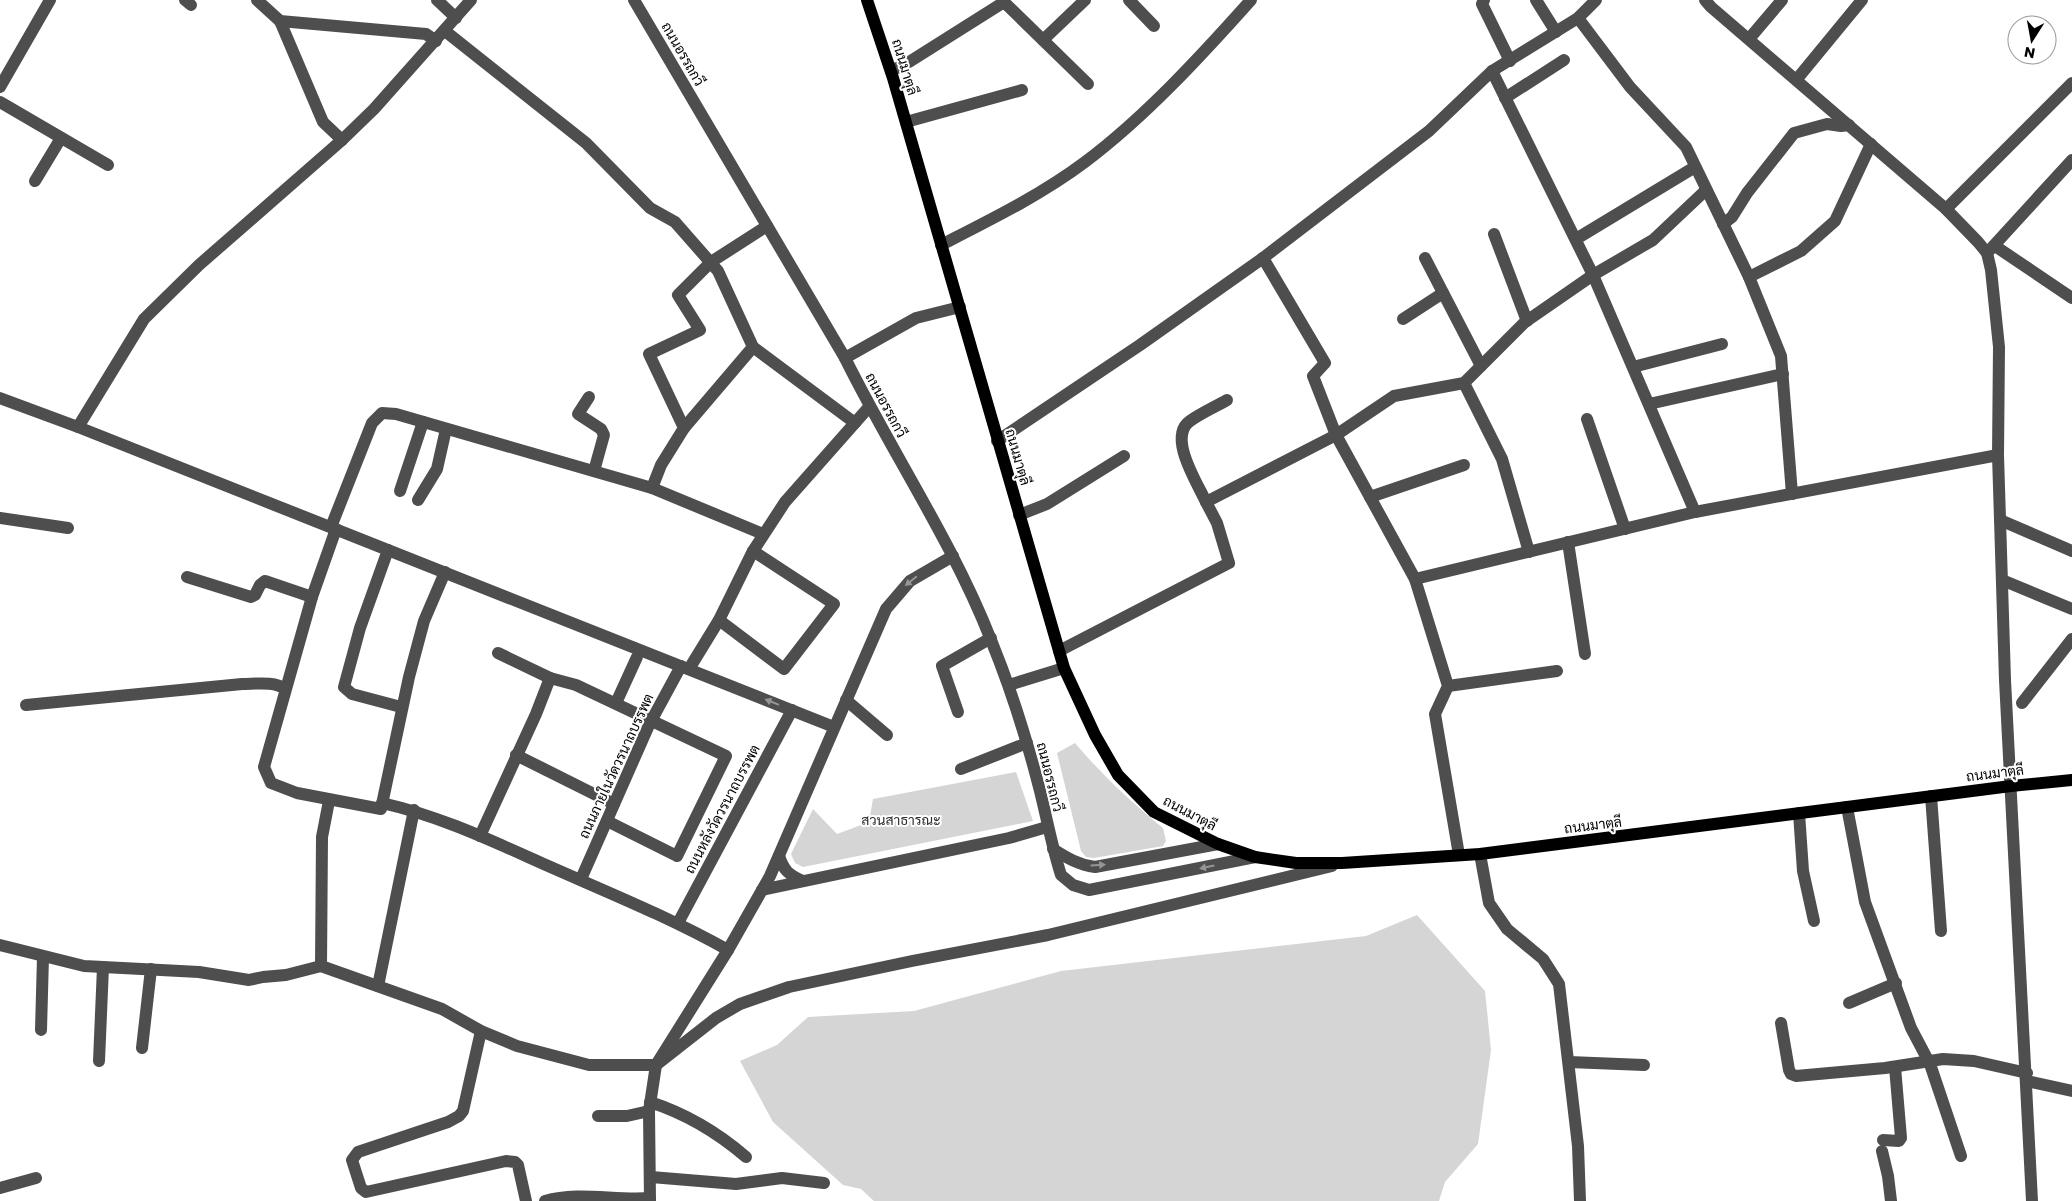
<svg xmlns="http://www.w3.org/2000/svg" width="2072" height="1201" font-family="Poppins,Sarabun,sans-serif">
	<rect width="100%" height="100%" fill="#fff"/>
	<g fill="#d5d5d5">
		<path d="M1075 743C1102 775 1131 802 1163 828L1166 841 1163 846 1094 858 1086 857 1081 851 1057 753Z"/>
		<polygon points="1016,772 1033,821 803,867 795,863 791,854 813,809 837,834 869,822 873,799"/>
		<polygon points="1417,915 1485,991 1491,1050 1478,1144 1445,1182 1439,1201 874,1201 861,1189 843,1185 773,1122 740,1061 777,1045 808,1017 914,1011 1061,971 1366,936"/>
	</g>
	<g fill="none" stroke-linecap="round" stroke-linejoin="round">
		<g stroke="#4e4e4e" stroke-width="12">
			<polyline points="185,0 191,5"/>
			<polyline points="257,0 280,21 426,34 436,41"/>
			<polyline points="437,0 456,18"/>
			<path d="M634 0 845 358C892 453 952 541 991 640 1011 689 1027 740 1040 791 1047 819 1052 847 1061 875L1073 885 1089 890 1255 857"/>
			<polyline points="1129,0 1154,26"/>
			<polyline points="1484,0 1482,4 1510,61"/>
			<polyline points="1536,0 1556,32"/>
			<polyline points="1705,0 1711,7 1946,209 1978,242 1987,253 1991,270 1999,347 1998,455 2005,680 2032,1201"/>
			<polyline points="1578,18 1630,87 1686,147 1749,277 1781,356 1792,494"/>
			<polyline points="280,21 323,122 342,140"/>
			<polyline points="445,31 586,143 650,208 675,222 718,271 753,347 855,423"/>
			<polyline points="1749,39 1782,0"/>
			<polyline points="1043,40 1085,0"/>
			<polyline points="891,71 909,62 1001,4 1006,4 1088,84"/>
			<polyline points="1492,71 1593,275 1695,512"/>
			<polyline points="1797,79 1862,0"/>
			<polyline points="0,87 50,0"/>
			<polyline points="1505,98 1564,60"/>
			<polyline points="0,102 108,165"/>
			<polyline points="906,122 1022,90"/>
			<polyline points="35,181 61,138"/>
			<polyline points="1946,209 2072,83"/>
			<polyline points="1723,224 1732,217 1747,193 1794,133 1827,124 1841,126 1849,125"/>
			<polyline points="1494,234 1527,321"/>
			<polyline points="1576,239 1695,167"/>
			<path d="M941 245C990 220 1041 195 1085 162 1145 117 1201 56 1251 0"/>
			<polyline points="1995,246 2072,298"/>
			<polyline points="1987,253 2072,160"/>
			<polyline points="1263,258 1325,363 1313,376 1336,435 1415,579 1448,686 1435,714 1459,855"/>
			<polyline points="1425,258 1481,366"/>
			<polyline points="1749,277 1801,251 1835,221 1871,144"/>
			<polyline points="1403,319 1443,293"/>
			<polyline points="845,358 916,318 960,307"/>
			<polyline points="1633,367 1722,344"/>
			<polyline points="1464,383 1502,459 1529,552"/>
			<polyline points="589,397 578,414 601,429 604,435 594,471"/>
			<polyline points="0,398 78,427 834,727"/>
			<polyline points="1649,404 1783,374"/>
			<polyline points="1587,419 1625,529"/>
			<polyline points="78,427 144,319 199,265 342,140 374,109 471,0"/>
			<polyline points="684,428 753,347"/>
			<polyline points="997,441 1140,345 1263,258 1429,131 1492,71 1578,18 1596,0"/>
			<polyline points="652,488 661,465 684,428 649,354 700,330 678,295 711,262 767,226"/>
			<polyline points="400,491 423,422"/>
			<polyline points="1370,497 1464,465"/>
			<polyline points="418,500 437,469 446,429"/>
			<path d="M1206 502C1198 484 1167 437 1190 421 1201 413 1215 407 1227 400"/>
			<polyline points="1019,515 1047,504 1124,456"/>
			<polyline points="0,518 68,528"/>
			<polyline points="2000,520 2072,551"/>
			<polyline points="331,527 372,423 382,413 396,414 652,488 763,534"/>
			<polyline points="336,529 312,597 264,767 271,783 297,793 381,809 409,677 424,621 445,572"/>
			<polyline points="1568,542 1585,654"/>
			<polyline points="388,550 360,628 344,687 352,694 401,707"/>
			<polyline points="187,577 251,597 255,595 260,585 265,581 312,597"/>
			<polyline points="1415,579 1695,512 1998,455"/>
			<polyline points="2002,580 2072,609"/>
			<polyline points="719,620 784,669 834,604 753,551"/>
			<polyline points="1059,651 1229,563 1217,523 1206,502 1336,435 1394,396 1464,383 1525,322 1593,275 1653,240 1706,190"/>
			<polyline points="498,653 550,678"/>
			<polyline points="689,669 719,620 753,551 785,502 869,407"/>
			<polyline points="1009,685 1064,668"/>
			<polyline points="1448,686 1557,671"/>
			<polyline points="846,700 887,735"/>
			<polyline points="616,703 637,657"/>
			<polyline points="2022,703 2072,639"/>
			<path d="M26 705 242 684C255 684 275 681 285 689"/>
			<polyline points="958,712 942,666 991,638"/>
			<polyline points="516,755 614,804"/>
			<polyline points="961,769 1027,743"/>
			<polyline points="1931,796 1941,931"/>
			<path d="M382 803C440 816 492 841 546 865 607 892 669 917 728 950"/>
			<polyline points="1847,807 1865,902 1911,1028 1930,1064 1961,1156"/>
			<polyline points="1799,813 1803,871 1814,921"/>
			<polyline points="480,836 536,714 550,678 576,685 726,756 677,856 607,821"/>
			<path d="M1053 849C1067 858 1079 865 1095 867L1218 844"/>
			<polyline points="1480,854 1489,903 1507,929 1543,959 1559,984 1578,1146 1580,1201"/>
			<path d="M779 856C784 871 789 875 803 881"/>
			<polyline points="581,879 649,725 681,666"/>
			<polyline points="762,890 1009,838 1047,827"/>
			<polyline points="678,923 792,710"/>
			<polyline points="0,945 84,966 199,972 249,980 263,977 286,975 321,966 442,1009 481,1031 517,1046 589,1065 656,1065 716,1018 740,1004 789,987 912,961 1048,935 1332,866"/>
			<polyline points="321,966 322,837 329,801"/>
			<polyline points="378,986 414,810"/>
			<polyline points="1849,1003 1896,983"/>
			<polyline points="1781,1023 1789,1070 1791,1074 1796,1076 1885,1068 1943,1059 1974,1061 2027,1073"/>
			<polyline points="41,1030 43,957"/>
			<polyline points="481,1031 463,1111 459,1116 448,1122 358,1152 352,1160 361,1188 366,1192 506,1161 515,1162 518,1165 526,1201"/>
			<polyline points="142,1048 151,969"/>
			<polyline points="99,1061 103,967"/>
			<polyline points="1569,1062 1644,1065"/>
			<polyline points="2027,1081 2072,1091"/>
			<path d="M650 1102C687 1114 717 1132 746 1157"/>
			<polyline points="598,1116 627,1116 649,1111"/>
			<polyline points="1883,1140 1899,1141 1901,1138 1895,1067"/>
			<polyline points="1882,1151 1888,1176 1891,1201"/>
			<polyline points="651,1177 736,1184 782,1178 824,1183"/>
			<polyline points="0,1188 36,1178"/>
			<path d="M545 1201C579 1191 615 1201 650 1198"/>
			<polyline points="650,1201 649,1111 656,1065 728,950 770,876 886,609 910,581 953,556"/>
		</g>
		<polyline stroke="#000" stroke-width="12" points="867,0 893,78 1064,668 1095,735 1118,775 1154,812 1218,844 1255,857 1296,863 1342,863 1480,854 2011,786 2072,780"/>
	</g>
	<defs><path id="oneway-solid" d="M-6-.8H1V-3.2L6.5 0L1 3.2V.8H-6Z" transform="scale(1.25)"/></defs>
	<g fill="#959595">
		<use href="#oneway-solid" transform="translate(911 581) rotate(141)"/>
		<use href="#oneway-solid" transform="translate(772 702) rotate(-158)"/>
		<use href="#oneway-solid" transform="translate(1098 865) rotate(-4)"/>
		<use href="#oneway-solid" transform="translate(1207 867) rotate(168)"/>
	</g>
	<g text-anchor="middle" dominant-baseline="central" stroke-width="4" stroke-linejoin="round" paint-order="stroke">
		<g font-size="14" fill="#000" stroke="#fff">
			<text transform="translate(683 54) rotate(60)">ถนนอรรถกวี</text>
			<text transform="translate(905 67) rotate(73)">ถนนมาตุลี</text>
			<text transform="translate(886 405) rotate(62)">ถนนอรรถกวี</text>
			<text transform="translate(1018 457) rotate(74)">ถนนมาตุลี</text>
			<text transform="translate(616 766) rotate(-65)">ถนนภายในวัดวรนาถบรรพต</text>
			<text transform="translate(1995 773) rotate(-7)">ถนนมาตุลี</text>
			<text transform="translate(1050 777) rotate(76)">ถนนอรรถกวี</text>
			<text transform="translate(722 809) rotate(-62)">ถนนหลังวัดวรนาถบรรพต</text>
			<text transform="translate(1190 813) rotate(28)">ถนนมาตุลี</text>
			<text transform="translate(1593 825) rotate(-7)">ถนนมาตุลี</text>
		</g>
		<g font-size="14" fill="#2c2c2c" stroke="#fff">
			<text x="901" y="820">สวนสาธารณะ</text>
		</g>
	</g>
	<g transform="translate(2032 40) rotate(191)"><circle r="24" fill="#ffffff" stroke="#999999"/>
	<path d="M0-4L9 19L0 12L-9 19Z" fill="#000000"/>
	<text y="-8" font-size="14" font-weight="bold" text-anchor="middle" fill="#000000">N</text>
	</g>
</svg>
